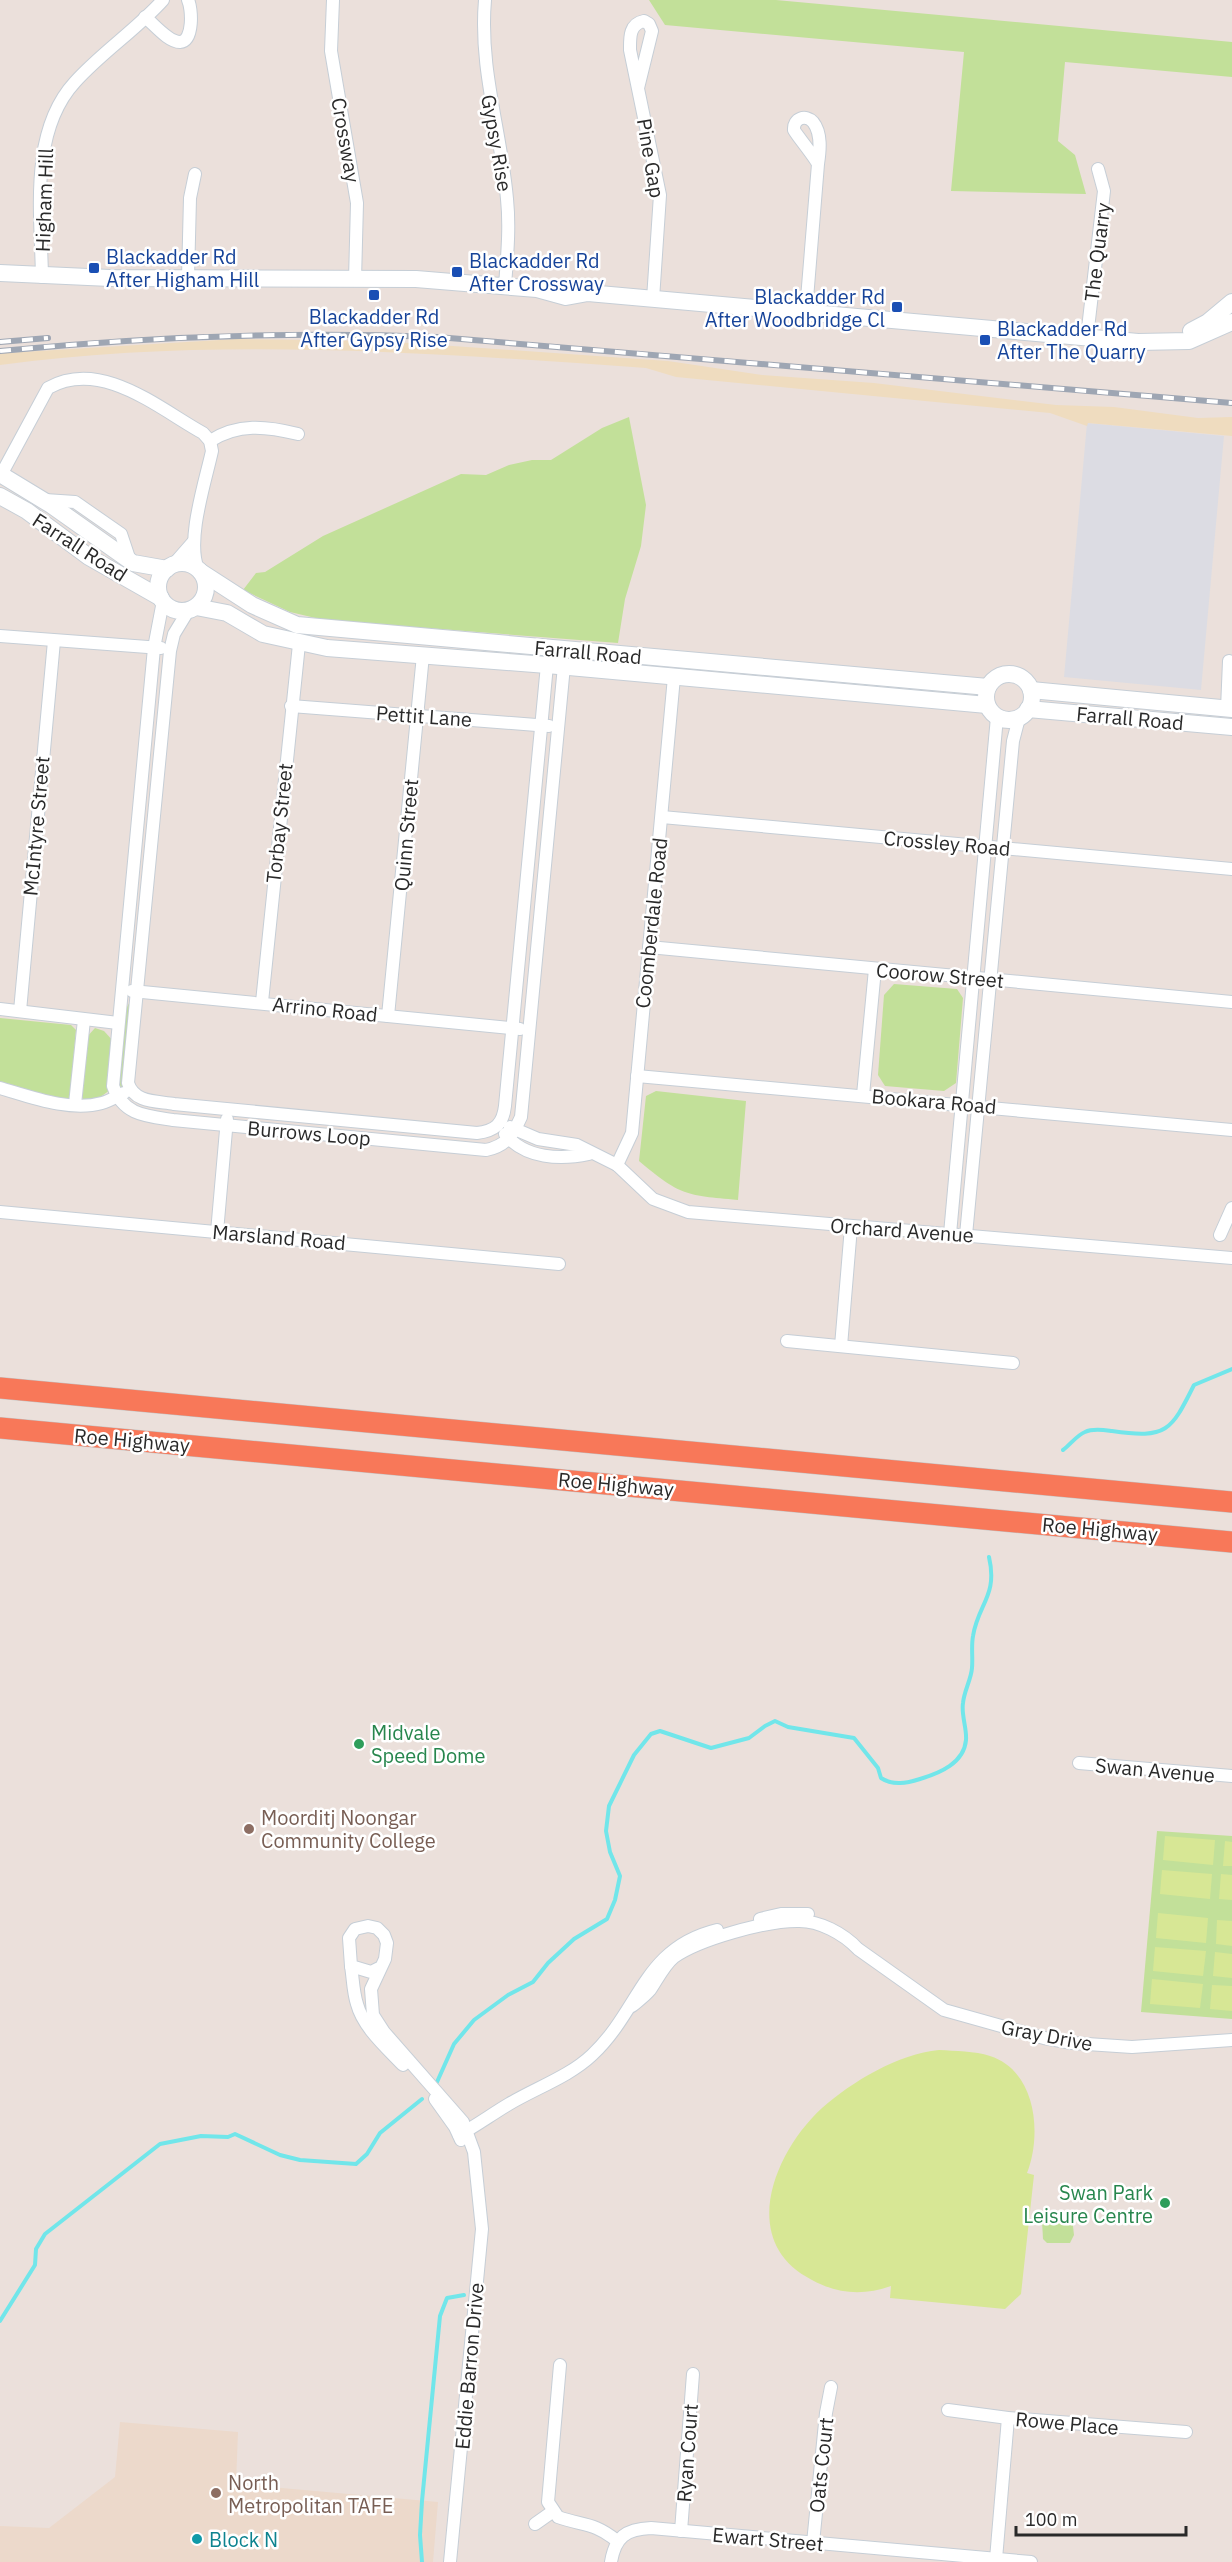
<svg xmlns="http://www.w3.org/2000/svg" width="1232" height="2562" font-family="'IBM Plex Sans',sans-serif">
	<rect width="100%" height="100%" fill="#ebe0db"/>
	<polygon fill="#dcdce3" points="1087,423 1224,436 1201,690 1064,677"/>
	<polygon fill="#ecd9cb" points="120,2422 238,2432 236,2484 438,2502 433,2562 0,2562 0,2526 49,2528 115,2477"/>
	<g fill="#c2e099">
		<polygon points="649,0 776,0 1232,42 1232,77 1065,62 1058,141 1075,155 1086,194 951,191 964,52 665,25"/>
		<polygon points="629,417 646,505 641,546 625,599 618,643 324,620 290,612 243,590 256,573 265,572 323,536 461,474 486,475 509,465 532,460 551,460 602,428"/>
		<polygon points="894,984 957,989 963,998 956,1083 944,1091 885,1086 878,1075 884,995"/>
		<polygon points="131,1000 123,1086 121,1090 117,1070 123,1014"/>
		<polygon points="0,1018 71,1025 76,1030 70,1098 66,1100 0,1087"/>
		<polygon points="95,1028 104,1031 114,1042 110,1090 99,1098 84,1100 81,1096 86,1038"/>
		<path d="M656 1091 746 1101 738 1200C685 1195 681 1196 639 1161L646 1096Z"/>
		<polygon points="1157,1831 1232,1836 1232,2019 1141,2012"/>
		<polygon points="1048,2214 1072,2218 1074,2235 1070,2243 1047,2243 1043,2239 1042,2221"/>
	</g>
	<path fill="#efdcbf" d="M236 339 381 341 668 361 762 375 874 383 1056 405 1114 407 1198 418 1232 417V436L1088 423 1087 426 1050 413 676 377 646 368C430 353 215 336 0 365V354L6 353Z"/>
	<g fill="#d7e795">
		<polygon points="1165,1836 1215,1840 1213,1865 1163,1860"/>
		<polygon points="1225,1841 1232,1842 1232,1866 1223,1866"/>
		<polygon points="1162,1870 1212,1874 1210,1899 1160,1894"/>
		<polygon points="1221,1874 1232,1875 1232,1900 1219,1899"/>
		<polygon points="1158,1913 1208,1918 1206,1943 1156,1938"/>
		<polygon points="1217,1920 1232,1921 1232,1946 1216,1944"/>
		<polygon points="1155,1947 1206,1951 1203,1976 1153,1971"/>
		<polygon points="1215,1952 1232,1954 1232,1978 1213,1976"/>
		<polygon points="1152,1979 1203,1984 1200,2008 1150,2004"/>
		<polygon points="1212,1985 1232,1986 1232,2011 1210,2009"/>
		<path d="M939 2050C955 2051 975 2051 990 2056 1037 2071 1042 2135 1027 2173L1034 2175 1021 2294 1005 2309 890 2298 891 2286C863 2296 838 2294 812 2280 737 2242 774 2152 822 2108 853 2081 898 2054 939 2050Z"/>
	</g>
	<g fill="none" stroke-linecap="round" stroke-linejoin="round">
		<g stroke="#71e6ea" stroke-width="4">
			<path d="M1063 1450C1070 1445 1077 1435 1085 1432 1093 1428 1104 1430 1112 1431 1167 1439 1171 1431 1194 1385L1232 1369"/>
			<path d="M437 2082 454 2044 474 2020 508 1995 533 1982 548 1963 574 1939 607 1919 615 1900 620 1876 610 1852 606 1831 609 1806 634 1755 651 1734 660 1731 711 1748 749 1738 765 1726 775 1721 788 1727 854 1738 878 1768 881 1778C893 1786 907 1783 920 1779 940 1773 964 1763 966 1740 967 1728 961 1715 963 1703 964 1691 971 1680 972 1668 973 1657 971 1647 973 1636 978 1604 998 1596 989 1557"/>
			<polyline points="0,2321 35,2265 36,2249 45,2234 160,2144 201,2136 228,2137 235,2134 280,2155 300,2160 356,2164 367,2154 380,2133 422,2099"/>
			<polyline points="422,2562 420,2535 422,2501 440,2316 447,2298 464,2295"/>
		</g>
		<defs>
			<g id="street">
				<polyline points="333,0 331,51 357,203 355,280"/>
				<path d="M485 0C479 69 501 131 507 199 510 228 507 257 505 286"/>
				<path d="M145 17C154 24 168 42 180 42 194 41 192 8 188 0"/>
				<path d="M638 88 652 31 649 24 644 21C629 24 630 38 630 50L660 195 653 299"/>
				<path d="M42 277C41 214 29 132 75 82 102 52 136 30 163 0"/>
				<polyline points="188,278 190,198 195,174"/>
				<path d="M806 311 818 164C814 156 795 133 794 130 793 118 806 114 813 122 822 133 820 151 818 164"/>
				<polyline points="1087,337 1104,191 1098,169"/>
				<path d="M210 441C238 423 266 426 298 434"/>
				<path d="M1 475 48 388C101 358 158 408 203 433L210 441 212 451C205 483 186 540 198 569"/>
				<polyline points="45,500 75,502 121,534 130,561"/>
				<polyline points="173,565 194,541"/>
				<path d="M163 601 154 648 113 1086C123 1115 146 1116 173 1120L486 1150C506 1146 513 1135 521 1117L564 666 559 649"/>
				<path d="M188 611 174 634 170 651 128 1083C134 1103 157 1101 174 1104L477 1133C495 1131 503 1124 505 1106L547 665 555 649"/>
				<polyline points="0,636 161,648"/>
				<polyline points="291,706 549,726"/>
				<polyline points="1227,709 1229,661"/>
				<polyline points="662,817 1232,869"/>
				<polyline points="649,947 1232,1002"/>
				<polyline points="132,991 520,1029"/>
				<polyline points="262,1002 299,644"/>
				<polyline points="0,1009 118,1023"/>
				<polyline points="20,1011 54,641"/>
				<polyline points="388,1016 423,655"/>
				<polyline points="637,1076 1232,1130"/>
				<path d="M0 1088C31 1097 70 1112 102 1103 110 1101 117 1096 124 1093"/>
				<polyline points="863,1095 875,969"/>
				<polyline points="75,1104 84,1020"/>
				<polyline points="510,1127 538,1139 577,1145 617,1165 653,1199 688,1212 1232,1258"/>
				<path d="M505 1134C525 1159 561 1160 589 1154"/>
				<polyline points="617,1165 632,1133 674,677"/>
				<polyline points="0,1212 559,1264"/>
				<polyline points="217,1232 227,1119"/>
				<polyline points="950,1234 997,717"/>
				<polyline points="966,1235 1013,741 1019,718"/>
				<polyline points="1220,1235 1232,1208"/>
				<polyline points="787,1341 1013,1363"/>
				<polyline points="841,1346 851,1227"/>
				<polyline points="1079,1763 1232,1776"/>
				<polyline points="760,1919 781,1914 808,1914"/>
				<path d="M351 1966C353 1978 353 1992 357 2004 363 2027 386 2047 403 2065"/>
				<polyline points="381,1967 371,1972 351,1966 349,1938 355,1929 368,1926 377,1928 384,1935 387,1943 385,1959 371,1989 373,2015 384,2032 463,2122 474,2152 482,2229 450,2562"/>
				<path d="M632 2006C638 2001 645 1996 650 1990 657 1980 664 1965 674 1957 700 1939 765 1921 797 1921 819 1920 844 1934 858 1949L944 2010 1044 2038 1072 2043 1132 2047 1232 2040"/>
				<polyline points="435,2099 455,2127 461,2140"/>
				<path d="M459 2135C476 2126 492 2114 509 2104 536 2088 570 2076 592 2055 641 2009 643 1948 717 1930"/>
				<path d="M560 2365 548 2502 558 2517C583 2526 594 2522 617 2541"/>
				<polyline points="948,2410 1008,2418 1186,2432"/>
				<polyline points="535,2524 552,2512"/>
				<polyline points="681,2531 693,2374"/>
				<polyline points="813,2543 826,2413 831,2387"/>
				<polyline points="996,2559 1008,2418"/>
				<path d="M611 2562C615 2537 626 2529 651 2528L1031 2562"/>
			</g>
			<g id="secondary">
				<polyline points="0,273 110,278 416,279 537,289 566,297 588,293 1138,342 1189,341 1232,322"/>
				<polyline points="1191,331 1208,322 1232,302"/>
				<polyline points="0,474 51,505 133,563 167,569"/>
				<polyline points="0,496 27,511 89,557 161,598"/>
				<circle cx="182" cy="587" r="24"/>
				<polyline points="201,572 252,605 297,625 988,687"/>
				<polyline points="196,607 227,613 263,634 327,648 547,665 987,705"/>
				<circle cx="1009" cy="697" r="23"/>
				<polyline points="1031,690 1232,709"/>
				<polyline points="1028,709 1232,727"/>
			</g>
			<g id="highway">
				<polyline points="0,1388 1232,1502"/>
				<polyline points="0,1428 1232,1542"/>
			</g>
		</defs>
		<use href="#street" stroke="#c6ced6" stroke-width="14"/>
		<use href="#secondary" stroke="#c6ced6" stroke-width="18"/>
		<use href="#highway" stroke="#c3c3c3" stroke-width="22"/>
		<use href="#street" stroke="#fff" stroke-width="12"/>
		<use href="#secondary" stroke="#fff" stroke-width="16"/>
		<use href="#highway" stroke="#f87859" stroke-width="21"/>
		<defs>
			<g id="rail">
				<polyline points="0,342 48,338"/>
				<path d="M0 351C146 337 291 331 437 337L1232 403"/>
			</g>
		</defs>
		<use href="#rail" stroke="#9ea6b3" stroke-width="6"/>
		<use href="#rail" stroke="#fff" stroke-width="4" stroke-dasharray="11" stroke-linecap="butt"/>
	</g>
	<g fill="#1a4fb4" stroke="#fff" stroke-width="2">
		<rect x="88" y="262" width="12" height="12" rx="3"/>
		<rect x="451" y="266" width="12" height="12" rx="3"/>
		<rect x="368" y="289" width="12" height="12" rx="3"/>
		<rect x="891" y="301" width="12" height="12" rx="3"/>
		<rect x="979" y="334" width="12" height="12" rx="3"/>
	</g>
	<g fill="#2e9e5b" stroke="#fff" stroke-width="2">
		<circle cx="359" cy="1744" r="6"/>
		<circle cx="1165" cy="2203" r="6"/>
	</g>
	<g fill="#8d6e63" stroke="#fff" stroke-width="2">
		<circle cx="249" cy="1829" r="6"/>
		<circle cx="216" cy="2493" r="6"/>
	</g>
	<circle fill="#0f9aa8" stroke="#fff" stroke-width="2" cx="197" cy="2539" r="6"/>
	<g text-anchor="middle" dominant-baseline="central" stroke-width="5" stroke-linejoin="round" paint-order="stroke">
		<g font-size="20" fill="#292929" stroke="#fff">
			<text transform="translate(346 140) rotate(80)">Crossway</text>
			<text transform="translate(497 143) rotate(80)">Gypsy Rise</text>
			<text transform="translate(651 158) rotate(80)">Pine Gap</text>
			<text transform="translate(44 200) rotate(-88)">Higham Hill</text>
			<text transform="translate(1097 252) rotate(-83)">The Quarry</text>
			<text transform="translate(80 547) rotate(33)">Farrall Road</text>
			<text transform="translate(588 652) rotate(5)">Farrall Road</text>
			<text transform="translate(424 716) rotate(4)">Pettit Lane</text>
			<text transform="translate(1130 718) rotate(5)">Farrall Road</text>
			<text transform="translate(279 823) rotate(-84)">Torbay Street</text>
			<text transform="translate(36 826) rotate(-85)">McIntyre Street</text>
			<text transform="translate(406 835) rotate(-85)">Quinn Street</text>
			<text transform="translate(947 843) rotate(5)">Crossley Road</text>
			<text transform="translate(651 923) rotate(-84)">Coomberdale Road</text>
			<text transform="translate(940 975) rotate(5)">Coorow Street</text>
			<text transform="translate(325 1009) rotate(6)">Arrino Road</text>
			<text transform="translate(934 1101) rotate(5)">Bookara Road</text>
			<text transform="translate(309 1133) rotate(5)">Burrows Loop</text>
			<text transform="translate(902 1230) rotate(4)">Orchard Avenue</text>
			<text transform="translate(279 1237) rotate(5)">Marsland Road</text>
			<text transform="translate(132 1440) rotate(5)">Roe Highway</text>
			<text transform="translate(616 1484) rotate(5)">Roe Highway</text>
			<text transform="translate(1100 1529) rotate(5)">Roe Highway</text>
			<text transform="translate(1155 1770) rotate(5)">Swan Avenue</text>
			<text transform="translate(1047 2035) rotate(11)">Gray Drive</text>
			<text transform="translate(469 2366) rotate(-85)">Eddie Barron Drive</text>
			<text transform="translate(1067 2423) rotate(5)">Rowe Place</text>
			<text transform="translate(687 2453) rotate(-86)">Ryan Court</text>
			<text transform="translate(821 2465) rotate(-84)">Oats Court</text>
			<text transform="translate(768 2539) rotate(5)">Ewart Street</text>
		</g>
		<g font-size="20" fill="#164399" stroke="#fff" text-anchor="start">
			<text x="106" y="256">Blackadder Rd<tspan x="106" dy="23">After Higham Hill</tspan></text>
			<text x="469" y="260">Blackadder Rd<tspan x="469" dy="23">After Crossway</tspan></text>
			<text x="885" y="296" text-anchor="end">Blackadder Rd<tspan x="885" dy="23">After Woodbridge Cl</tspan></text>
			<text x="374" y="316" text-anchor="middle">Blackadder Rd<tspan x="374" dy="23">After Gypsy Rise</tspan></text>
			<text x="997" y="328">Blackadder Rd<tspan x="997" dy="23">After The Quarry</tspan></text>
		</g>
		<g font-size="20" fill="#27864d" stroke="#fff" text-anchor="start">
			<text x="371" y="1732">Midvale<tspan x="371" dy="23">Speed Dome</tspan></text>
			<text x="1153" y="2192" text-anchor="end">Swan Park<tspan x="1153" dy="23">Leisure Centre</tspan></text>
		</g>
		<g font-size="20" fill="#785e54" stroke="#fff" text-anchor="start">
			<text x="261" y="1817">Moorditj Noongar<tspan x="261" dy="23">Community College</tspan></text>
			<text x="228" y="2482">North<tspan x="228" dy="23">Metropolitan TAFE</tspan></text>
		</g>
		<g font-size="20" fill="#0d838f" stroke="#fff" text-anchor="start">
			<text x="209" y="2539">Block N</text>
		</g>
	</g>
	<path d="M1016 2526v9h170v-9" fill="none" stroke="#292929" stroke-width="3"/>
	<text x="1025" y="2526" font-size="18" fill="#292929" stroke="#ffffff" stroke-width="4.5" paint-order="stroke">100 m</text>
</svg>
